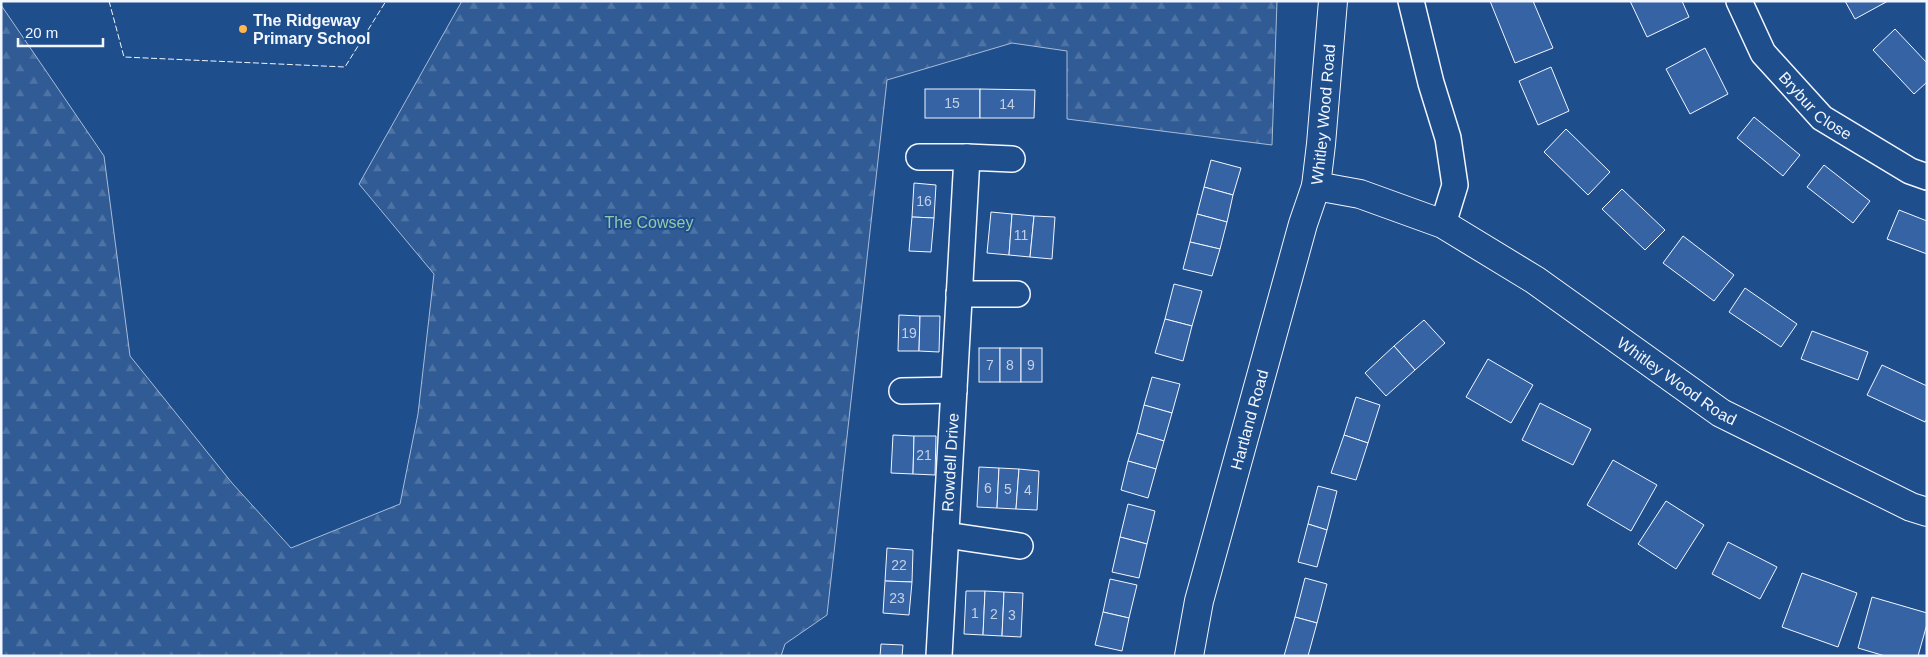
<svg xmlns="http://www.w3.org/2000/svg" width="1928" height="657" font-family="Helvetica,sans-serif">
	<defs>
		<pattern id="forest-firs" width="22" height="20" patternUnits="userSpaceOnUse" patternTransform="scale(1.25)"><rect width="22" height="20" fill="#305b95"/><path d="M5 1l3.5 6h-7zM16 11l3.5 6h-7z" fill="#4e73a5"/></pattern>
	</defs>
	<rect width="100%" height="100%" fill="#1f4e8c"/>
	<polygon fill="url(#forest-firs)" stroke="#a8bbd7" points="462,1 1277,1 1272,145 1067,119 1067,51 1012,43 887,80 827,615 785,644 781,656 1,656 1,5 104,156 130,356 232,483 291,548 400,504 418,414 434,274 359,184"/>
	<g fill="#3563a3" stroke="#f2f6ff">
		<polygon points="1490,1 1533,1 1553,48 1515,63"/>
		<polygon points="1630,1 1682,1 1689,17 1647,37"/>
		<polygon points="1845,1 1888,1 1855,19"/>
		<polygon points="1895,29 1927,63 1927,82 1914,94 1873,50"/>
		<polygon points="1705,48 1728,94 1690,114 1666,69"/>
		<polygon points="1551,67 1569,111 1538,125 1519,81"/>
		<rect x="925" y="89" width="55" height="29"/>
		<polygon points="980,89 1035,90 1034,118 980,118"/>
		<polygon points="1754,117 1800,155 1783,176 1737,138"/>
		<polygon points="1566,129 1610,172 1588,195 1544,152"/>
		<polygon points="1211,160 1241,168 1233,195 1204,187"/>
		<polygon points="1824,165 1870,201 1853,223 1807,187"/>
		<polygon points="914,183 936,185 934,218 912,217"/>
		<polygon points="1204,187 1233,195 1227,222 1197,214"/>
		<polygon points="1622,189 1665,230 1645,250 1602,209"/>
		<polygon points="1899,210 1927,221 1927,254 1887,239"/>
		<polygon points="991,212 1012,214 1009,255 987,253"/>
		<polygon points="1012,214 1034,216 1030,257 1009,255"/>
		<polygon points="1197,214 1227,222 1220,249 1190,242"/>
		<polygon points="1034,216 1055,217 1052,259 1030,257"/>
		<polygon points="912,217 934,218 931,252 909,251"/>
		<polygon points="1683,236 1734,275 1714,301 1663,263"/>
		<polygon points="1190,242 1220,249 1212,276 1183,269"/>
		<polygon points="1174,284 1202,291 1192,326 1165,319"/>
		<polygon points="1745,288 1797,324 1781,347 1729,312"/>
		<polygon points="899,315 920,316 919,351 898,351"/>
		<polygon points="920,316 940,316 939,352 919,351"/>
		<polygon points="1165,319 1192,326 1183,361 1155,353"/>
		<polygon points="1424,320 1445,343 1415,370 1394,346"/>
		<polygon points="1812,331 1868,352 1858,380 1801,359"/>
		<polygon points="1394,346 1415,370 1386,396 1365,373"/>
		<rect x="979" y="348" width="21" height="34"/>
		<rect x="1000" y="348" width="21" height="34"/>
		<rect x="1021" y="348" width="21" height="34"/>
		<polygon points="1488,359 1533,385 1511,423 1466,397"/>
		<polygon points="1882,365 1927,386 1927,418 1925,422 1867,395"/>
		<polygon points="1152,377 1180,384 1172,413 1144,405"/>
		<polygon points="1356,397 1380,405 1368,443 1344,435"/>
		<polygon points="1540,403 1591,429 1573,465 1522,440"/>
		<polygon points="1144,405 1172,413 1164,441 1137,433"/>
		<polygon points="1137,433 1164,441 1156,469 1128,461"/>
		<polygon points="893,435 914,436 913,474 891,473"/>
		<polygon points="1344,435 1368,443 1356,480 1331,473"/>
		<polygon points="914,436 936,436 935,475 913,474"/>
		<polygon points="1613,460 1657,485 1631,531 1587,505"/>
		<polygon points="1128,461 1156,469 1148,498 1121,490"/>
		<polygon points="979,467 999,468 997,508 977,507"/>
		<polygon points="999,468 1019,469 1016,509 997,508"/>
		<polygon points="1019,469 1039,471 1037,510 1016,509"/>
		<polygon points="1318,486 1337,491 1327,530 1308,524"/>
		<polygon points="1666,501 1704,525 1676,569 1638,544"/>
		<polygon points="1128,504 1155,511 1147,544 1120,537"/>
		<polygon points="1308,524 1327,530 1317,567 1298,562"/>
		<polygon points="1120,537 1147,544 1139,578 1112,572"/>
		<polygon points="1728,542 1777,567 1760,599 1712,574"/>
		<polygon points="887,548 913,550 912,582 885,581"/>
		<polygon points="1802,573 1857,593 1838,647 1782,627"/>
		<polygon points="1305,578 1327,584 1317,623 1295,617"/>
		<polygon points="1110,579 1137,585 1129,618 1103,612"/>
		<polygon points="885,581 912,582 909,615 883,613"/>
		<polygon points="966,591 985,591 983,635 964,634"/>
		<polygon points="985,591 1004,592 1002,636 983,635"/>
		<polygon points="1004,592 1023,593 1021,637 1002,636"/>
		<polygon points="1872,597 1927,613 1927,624 1918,656 1885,656 1858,648"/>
		<polygon points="1103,612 1129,618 1122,651 1095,645"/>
		<polygon points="1295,617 1317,623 1308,656 1284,656"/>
		<polygon points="881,644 903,645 902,656 880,656"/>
	</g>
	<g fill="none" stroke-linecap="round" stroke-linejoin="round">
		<defs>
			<g id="minor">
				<polyline points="1411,1 1431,83 1448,138 1455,185 1443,224"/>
				<path id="s1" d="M1739 1 1763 53 1822 118 1910 171 1927 177"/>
				<polyline points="919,157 967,157"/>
				<polyline points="959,294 1017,294"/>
				<polyline points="902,391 954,390"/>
				<polyline points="946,535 1020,546"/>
				<path id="s2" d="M939 656 967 157 1012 159"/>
			</g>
			<g id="tertiary">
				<path id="s3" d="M1316 186 1360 194 1443 224 1535 280 1721 413 1911 507 1927 512"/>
				<path id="s4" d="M1189 656 1199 601 1303 224 1316 186 1321 144 1333 1"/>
			</g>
		</defs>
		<use href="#minor" stroke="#f2f6ff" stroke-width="28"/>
		<use href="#tertiary" stroke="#f2f6ff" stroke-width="30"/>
		<use href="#minor" stroke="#1f4e8c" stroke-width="25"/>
		<use href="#tertiary" stroke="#1f4e8c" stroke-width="28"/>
		<polyline stroke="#f2f6ff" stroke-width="1" stroke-dasharray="6 2.5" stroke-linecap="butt" points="109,1 124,57 345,67 386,1"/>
	</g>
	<circle fill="#ffb74d" stroke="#1f4e8c" stroke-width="2" cx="243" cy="29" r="5"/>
	<g text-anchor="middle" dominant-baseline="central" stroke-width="4" stroke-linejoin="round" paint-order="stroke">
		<g font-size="14" fill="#c3d1e8">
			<text x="952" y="103">15</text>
			<text x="1007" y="104">14</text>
			<text x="924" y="201">16</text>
			<text x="1021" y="235">11</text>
			<text x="909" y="333">19</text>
			<text x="990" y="365">7</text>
			<text x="1010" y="365">8</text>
			<text x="1031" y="365">9</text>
			<text x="924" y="455">21</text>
			<text x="988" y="488">6</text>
			<text x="1008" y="489">5</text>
			<text x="1028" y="490">4</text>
			<text x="899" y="565">22</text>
			<text x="897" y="598">23</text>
			<text x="975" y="613">1</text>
			<text x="994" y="614">2</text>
			<text x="1012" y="615">3</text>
		</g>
		<g font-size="16" font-weight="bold" fill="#f2f6ff" stroke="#1f4e8c" text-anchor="start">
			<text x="253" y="20">The Ridgeway<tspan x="253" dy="18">Primary School</tspan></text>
		</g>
		<g font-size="16" fill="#f2f6ff" stroke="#1f4e8c">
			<text stroke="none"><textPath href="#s1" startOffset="132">Brybur Close</textPath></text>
			<text stroke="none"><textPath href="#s4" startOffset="559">Whitley Wood Road</textPath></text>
			<text stroke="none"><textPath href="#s3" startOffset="415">Whitley Wood Road</textPath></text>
			<text stroke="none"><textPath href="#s4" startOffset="244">Hartland Road</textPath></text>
			<text stroke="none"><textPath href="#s2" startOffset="194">Rowdell Drive</textPath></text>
		</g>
		<g font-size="16" fill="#97c8a6" stroke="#1f4e8c">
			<text x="649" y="222">The Cowsey</text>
		</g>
	</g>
	<rect width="1928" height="657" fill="none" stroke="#f2f6ff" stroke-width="5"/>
	<path d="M18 38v8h85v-8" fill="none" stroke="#f2f6ff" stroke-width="2.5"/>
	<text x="25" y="38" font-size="15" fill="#f2f6ff" stroke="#1f4e8c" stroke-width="4" paint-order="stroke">20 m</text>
</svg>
